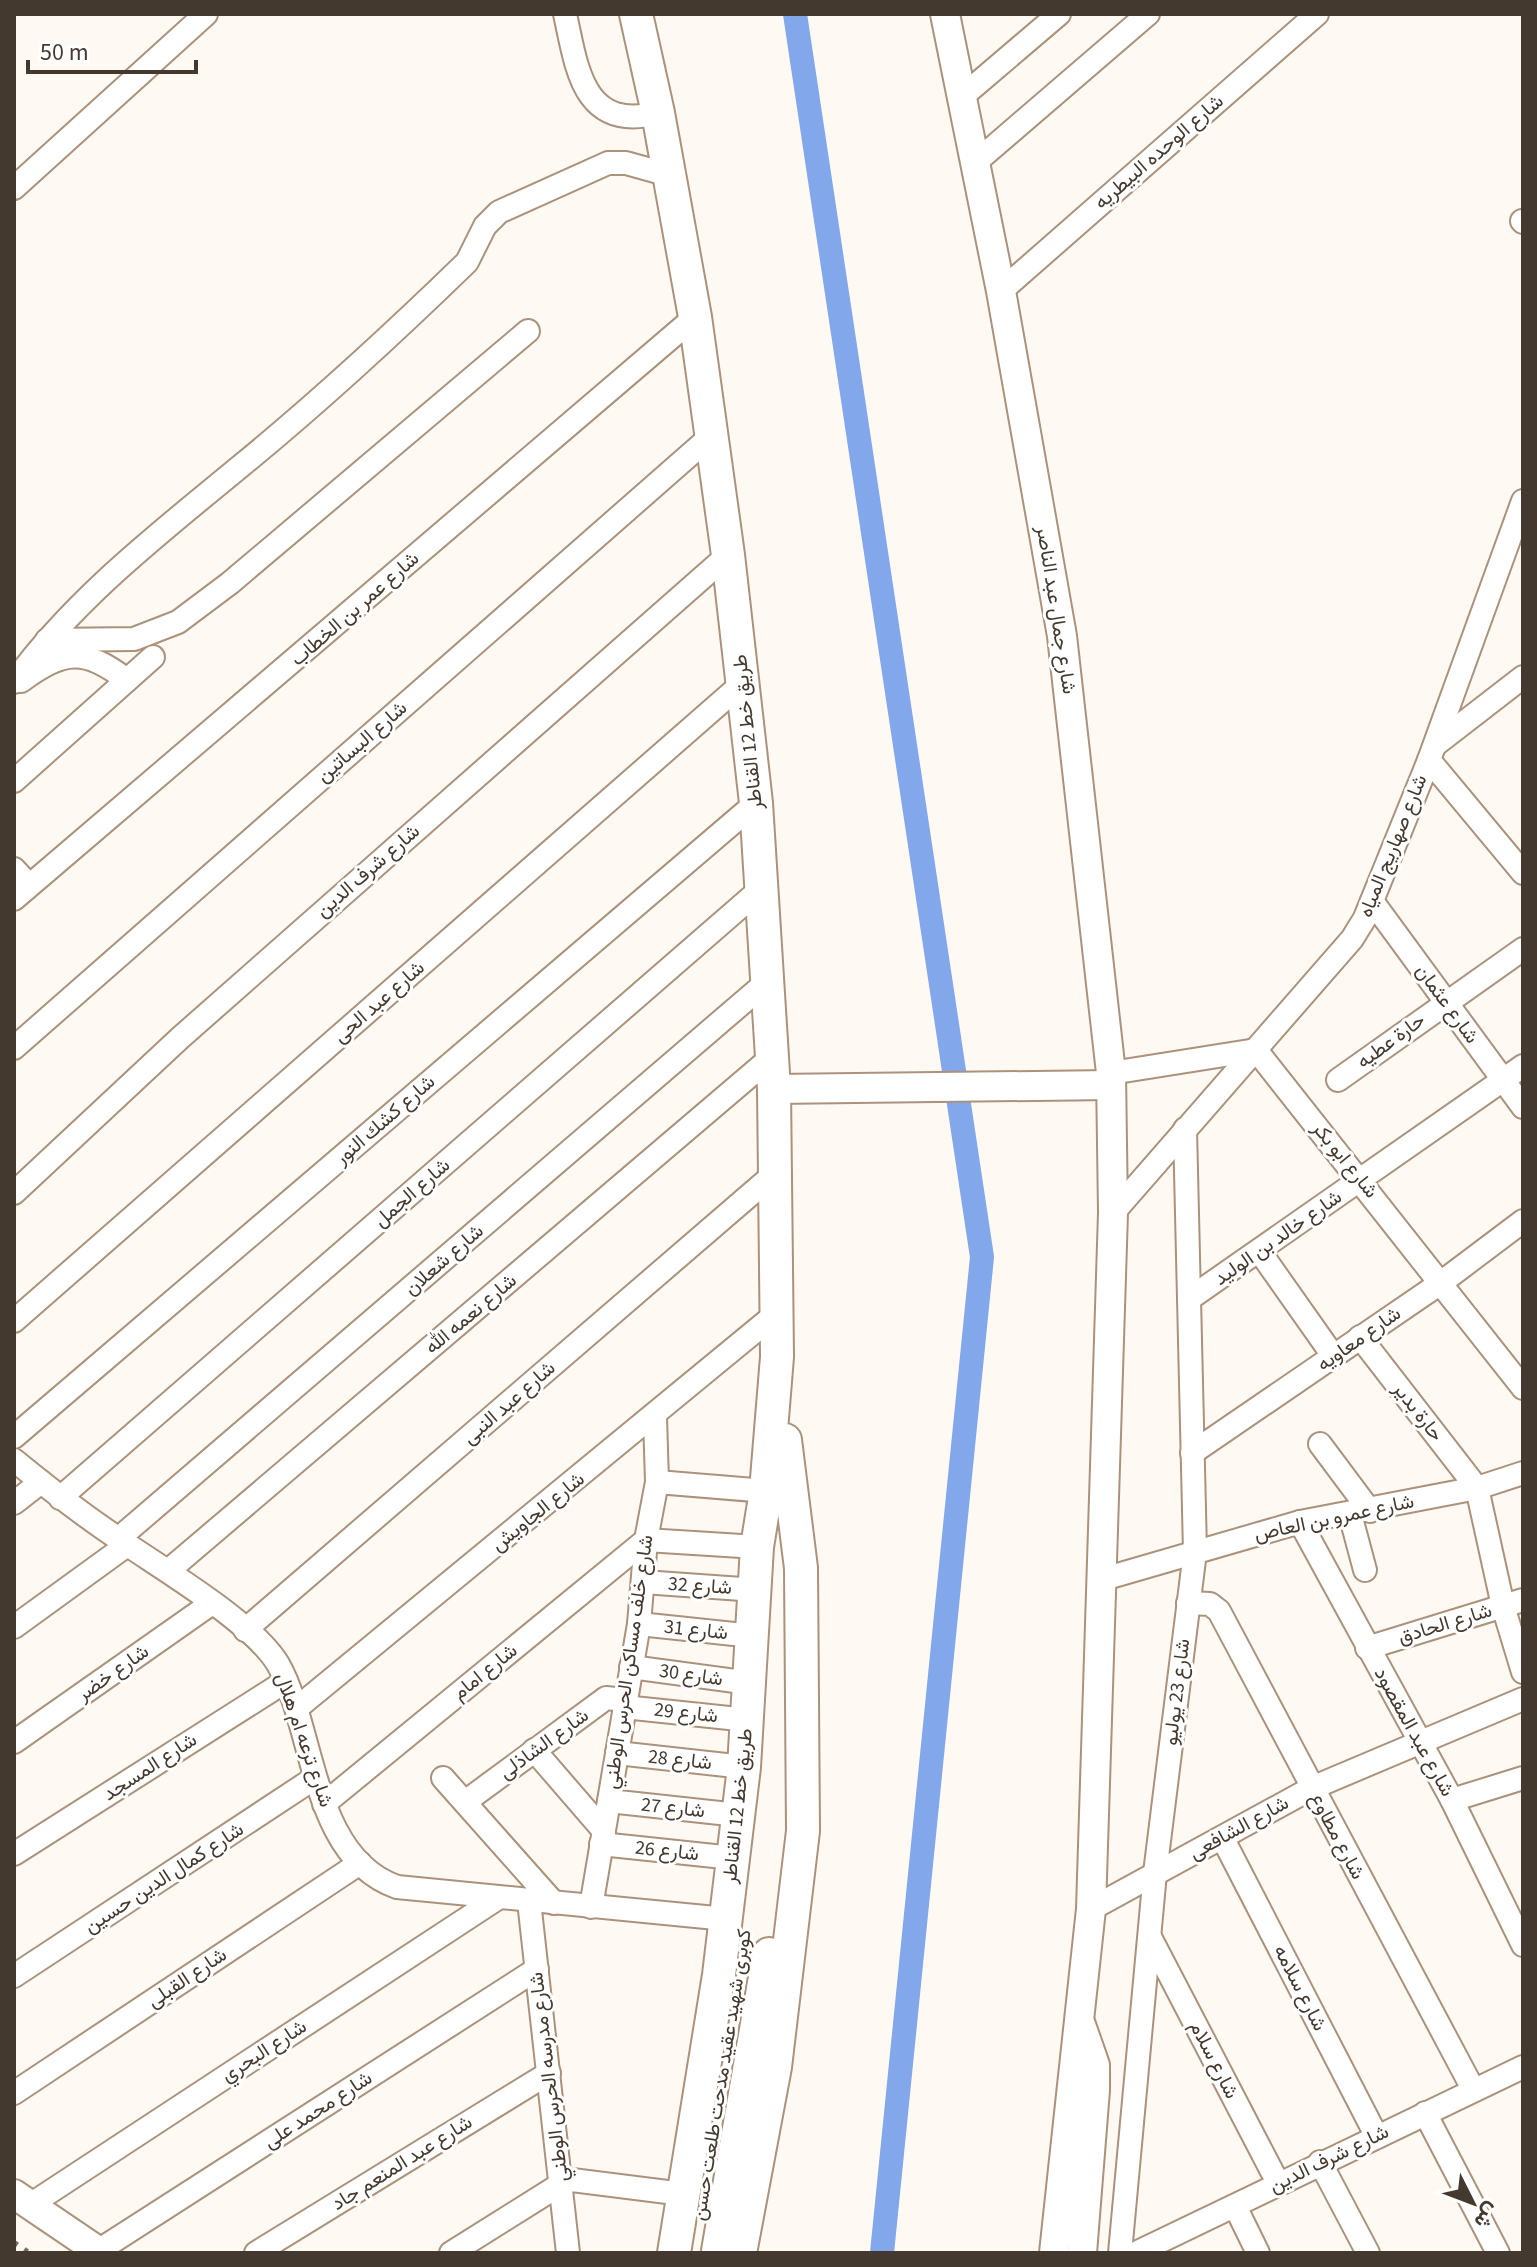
<svg xmlns="http://www.w3.org/2000/svg" width="1537" height="2267" font-family="'Source Sans 3',Vazirmatn,sans-serif">
	<rect width="100%" height="100%" fill="#fff9f4"/>
	<g fill="none" stroke-linecap="round" stroke-linejoin="round">
		<polyline stroke="#82a8eb" stroke-width="24" points="795,14 982,1257 882,2253"/>
		<defs>
			<g id="minor">
				<path d="M565 14C577 69 583 132 658 113"/>
				<polyline points="964,95 1059,14"/>
				<polyline points="976,162 1148,14"/>
				<polyline points="14,188 206,14"/>
				<polyline points="1522,221 1523,222"/>
				<polyline points="1001,291 1317,14"/>
				<polyline points="47,640 134,639 178,622 230,583 528,331"/>
				<path d="M21 681C65 649 84 648 127 680"/>
				<path d="M14 682C76 597 161 532 242 465 319 402 395 332 467 262L485 226 499 212 608 163H626L669 175"/>
				<polyline points="1435,745 1523,677"/>
				<polyline points="1429,760 1523,873"/>
				<polyline points="14,781 153,657"/>
				<polyline points="14,869 29,885"/>
				<polyline points="14,899 695,317"/>
				<polyline points="1372,901 1523,1107"/>
				<polyline points="14,1048 710,437"/>
				<polyline points="1111,1073 1256,1050 1523,1388"/>
				<polyline points="1338,1080 1523,949"/>
				<polyline points="14,1193 180,1038 728,555"/>
				<polyline points="1113,1213 1352,939 1365,918 1429,760 1523,501"/>
				<polyline points="1260,1252 1334,1357"/>
				<polyline points="1189,1299 1523,1066"/>
				<polyline points="14,1321 744,682"/>
				<polyline points="1360,1337 1477,1488 1503,1606 1523,1672"/>
				<polyline points="14,1437 756,803"/>
				<polyline points="1320,1444 1370,1511"/>
				<polyline points="1192,1453 1442,1282 1523,1221"/>
				<path d="M14 1460C47 1487 80 1513 116 1537 159 1567 252 1621 278 1664 315 1729 311 1857 397 1887L726 1919"/>
				<polyline points="657,1482 766,1491"/>
				<polyline points="60,1498 763,887"/>
				<polyline points="14,1503 41,1482"/>
				<polyline points="1350,1514 1365,1570"/>
				<polyline points="1300,1522 1452,1800 1523,1945"/>
				<polyline points="118,1539 769,980"/>
				<polyline points="168,1571 773,1056"/>
				<polyline points="1100,1580 1300,1522 1477,1488 1523,1473"/>
				<polyline points="643,1582 756,1590"/>
				<polyline points="1188,1603 1210,1604 1219,1611 1473,2089"/>
				<polyline points="639,1624 753,1636"/>
				<polyline points="14,1627 127,1545"/>
				<polyline points="245,1630 773,1175"/>
				<polyline points="1367,1648 1523,1600"/>
				<polyline points="631,1667 750,1683"/>
				<polyline points="624,1707 748,1720"/>
				<polyline points="297,1708 777,1313"/>
				<polyline points="14,1742 212,1603"/>
				<polyline points="534,1750 604,1831"/>
				<polyline points="617,1753 744,1767"/>
				<polyline points="443,1778 554,1903"/>
				<polyline points="1452,1800 1523,1778"/>
				<polyline points="609,1801 738,1815"/>
				<polyline points="465,1802 606,1698 626,1700"/>
				<polyline points="324,1804 646,1540 757,1547"/>
				<polyline points="1223,1839 1377,2137"/>
				<polyline points="601,1844 733,1858"/>
				<polyline points="14,1854 286,1681"/>
				<polyline points="529,1901 568,2253"/>
				<polyline points="591,1907 639,1624 646,1540 657,1482 655,1417"/>
				<polyline points="1091,1909 1312,1788 1523,1699"/>
				<polyline points="1150,1937 1278,2183"/>
				<polyline points="14,1976 313,1779"/>
				<polyline points="14,2093 360,1863"/>
				<polyline points="1425,2113 1498,2253"/>
				<polyline points="1320,2162 1368,2253"/>
				<polyline points="30,2205 498,1898"/>
				<polyline points="1235,2206 1258,2253"/>
				<polyline points="98,2251 537,1969"/>
				<polyline points="256,2253 549,2073"/>
				<polyline points="451,2253 561,2184 572,2180 683,2194"/>
				<polyline points="1120,2253 1155,1873 1195,1552 1185,1129"/>
				<polyline points="1136,2253 1523,2067"/>
			</g>
			<g id="tertiary">
				<polyline points="945,14 1001,291 1062,636 1111,1073 1113,1213 1091,1909 1054,2253"/>
				<polyline points="774,1089 1111,1085"/>
				<polyline points="1081,2025 1095,2065 1095,2090 1082,2253"/>
				<polyline points="14,2194 101,2253"/>
			</g>
			<g id="secondary">
				<polyline points="636,14 658,113 695,317 728,555 756,803 774,1089 777,1357 766,1491 757,1547 744,1767 719,1975 674,2253"/>
				<polyline points="718,2251 769,1954"/>
				<polyline points="740,2253 775,2067 803,1831 801,1568 785,1440"/>
			</g>
		</defs>
		<use href="#minor" stroke="#ab927b" stroke-width="26"/>
		<use href="#tertiary" stroke="#ab927b" stroke-width="32"/>
		<use href="#secondary" stroke="#ab927b" stroke-width="36"/>
		<use href="#minor" stroke="#fff" stroke-width="22"/>
		<use href="#tertiary" stroke="#fff" stroke-width="28"/>
		<use href="#secondary" stroke="#fff" stroke-width="32"/>
		<polyline stroke="#786e66" stroke-width="6" stroke-dasharray="4 8" stroke-linecap="butt" points="14,2243 29,2253"/>
	</g>
	<g text-anchor="middle" dominant-baseline="central" stroke-width="6" stroke-linejoin="round" paint-order="stroke">
		<g font-size="20" fill="#44392f" stroke="#fff">
			<text transform="translate(1159 152) rotate(-41)">شارع الوحده البيطريه</text>
			<text transform="translate(355 609) rotate(-41)">شارع عمر بن الخطاب</text>
			<text transform="translate(1056 610) rotate(81)">شارع جمال عبد الناصر</text>
			<text transform="translate(748 732) rotate(-96)">طريق خط 12 القناطر</text>
			<text transform="translate(362 742) rotate(-41)">شارع البساتين</text>
			<text transform="translate(1393 846) rotate(-68)">شارع صهاريج المياه</text>
			<text transform="translate(368 871) rotate(-41)">شارع شرف الدين</text>
			<text transform="translate(379 1002) rotate(-41)">شارع عبد الحى</text>
			<text transform="translate(1447 1004) rotate(54)">شارع عثمان</text>
			<text transform="translate(1391 1041) rotate(-36)">حارة عطيه</text>
			<text transform="translate(385 1120) rotate(-41)">شارع كشك النور</text>
			<text transform="translate(1345 1160) rotate(51)">شارع ابو بكر</text>
			<text transform="translate(412 1193) rotate(-41)">شارع الجمل</text>
			<text transform="translate(1278 1238) rotate(-35)">شارع خالد بن الوليد</text>
			<text transform="translate(444 1260) rotate(-41)">شارع شعلان</text>
			<text transform="translate(471 1314) rotate(-40)">شارع نعمه الله</text>
			<text transform="translate(1359 1339) rotate(-35)">شارع معاويه</text>
			<text transform="translate(509 1403) rotate(-41)">شارع عبد النبى</text>
			<text transform="translate(1418 1412) rotate(52)">حارة بدير</text>
			<text transform="translate(538 1512) rotate(-39)">شارع الجاويش</text>
			<text transform="translate(1334 1518) rotate(-12)">شارع عمرو بن العاص</text>
			<text transform="translate(700 1586) rotate(4)">شارع 32</text>
			<text transform="translate(1445 1624) rotate(-17)">شارع الحادق</text>
			<text transform="translate(696 1630) rotate(6)">شارع 31</text>
			<text transform="translate(629 1662) rotate(-82)">شارع خلف مساكن الحرس الوطني</text>
			<text transform="translate(485 1672) rotate(-39)">شارع امام</text>
			<text transform="translate(113 1673) rotate(-35)">شارع خضر</text>
			<text transform="translate(691 1675) rotate(8)">شارع 30</text>
			<text transform="translate(1177 1692) rotate(-83)">شارع 23 يوليو</text>
			<text transform="translate(686 1713) rotate(6)">شارع 29</text>
			<text transform="translate(1414 1732) rotate(61)">شارع عبد المقصود</text>
			<text transform="translate(304 1740) rotate(71)">شارع ترعه ام هلال</text>
			<text transform="translate(544 1744) rotate(-36)">شارع الشاذلى</text>
			<text transform="translate(680 1760) rotate(6)">شارع 28</text>
			<text transform="translate(150 1767) rotate(-33)">شارع المسجد</text>
			<text transform="translate(738 1806) rotate(-84)">طريق خط 12 القناطر</text>
			<text transform="translate(673 1808) rotate(6)">شارع 27</text>
			<text transform="translate(1239 1828) rotate(-29)">شارع الشافعى</text>
			<text transform="translate(1337 1836) rotate(62)">شارع مطاوع</text>
			<text transform="translate(667 1851) rotate(6)">شارع 26</text>
			<text transform="translate(164 1878) rotate(-33)">شارع كمال الدين حسين</text>
			<text transform="translate(187 1978) rotate(-34)">شارع القبلى</text>
			<text transform="translate(1300 1988) rotate(63)">شارع سلامه</text>
			<text transform="translate(264 2051) rotate(-33)">شارع البحري</text>
			<text transform="translate(1214 2060) rotate(63)">شارع سلام</text>
			<text transform="translate(722 2075) rotate(-81)">كوبرى شهيد عقيد مدحت طلعت حسن</text>
			<text transform="translate(549 2077) rotate(-97)">شارع مدرسه الحرس الوطني</text>
			<text transform="translate(318 2110) rotate(-33)">شارع محمد على</text>
			<text transform="translate(1329 2159) rotate(-26)">شارع شرف الدين</text>
			<text transform="translate(402 2163) rotate(-32)">شارع عبد المنعم جاد</text>
		</g>
	</g>
	<rect width="1537" height="2267" fill="none" stroke="#44392f" stroke-width="32"/>
	<g transform="translate(1473 2203) rotate(132)" stroke="#ffffff" stroke-width="6" paint-order="stroke">
	<path d="M0-6L14 30L0 20L-14 30Z" fill="#44392f"/>
	<text y="-12" font-size="22" font-weight="bold" text-anchor="middle" fill="#44392f">ش</text>
	</g>
	<path d="M28 60v12h168v-12" fill="none" stroke="#44392f" stroke-width="4"/>
	<text x="40" y="60" font-size="24" fill="#44392f" stroke="#ffffff" stroke-width="6" paint-order="stroke">50 m</text>
</svg>
